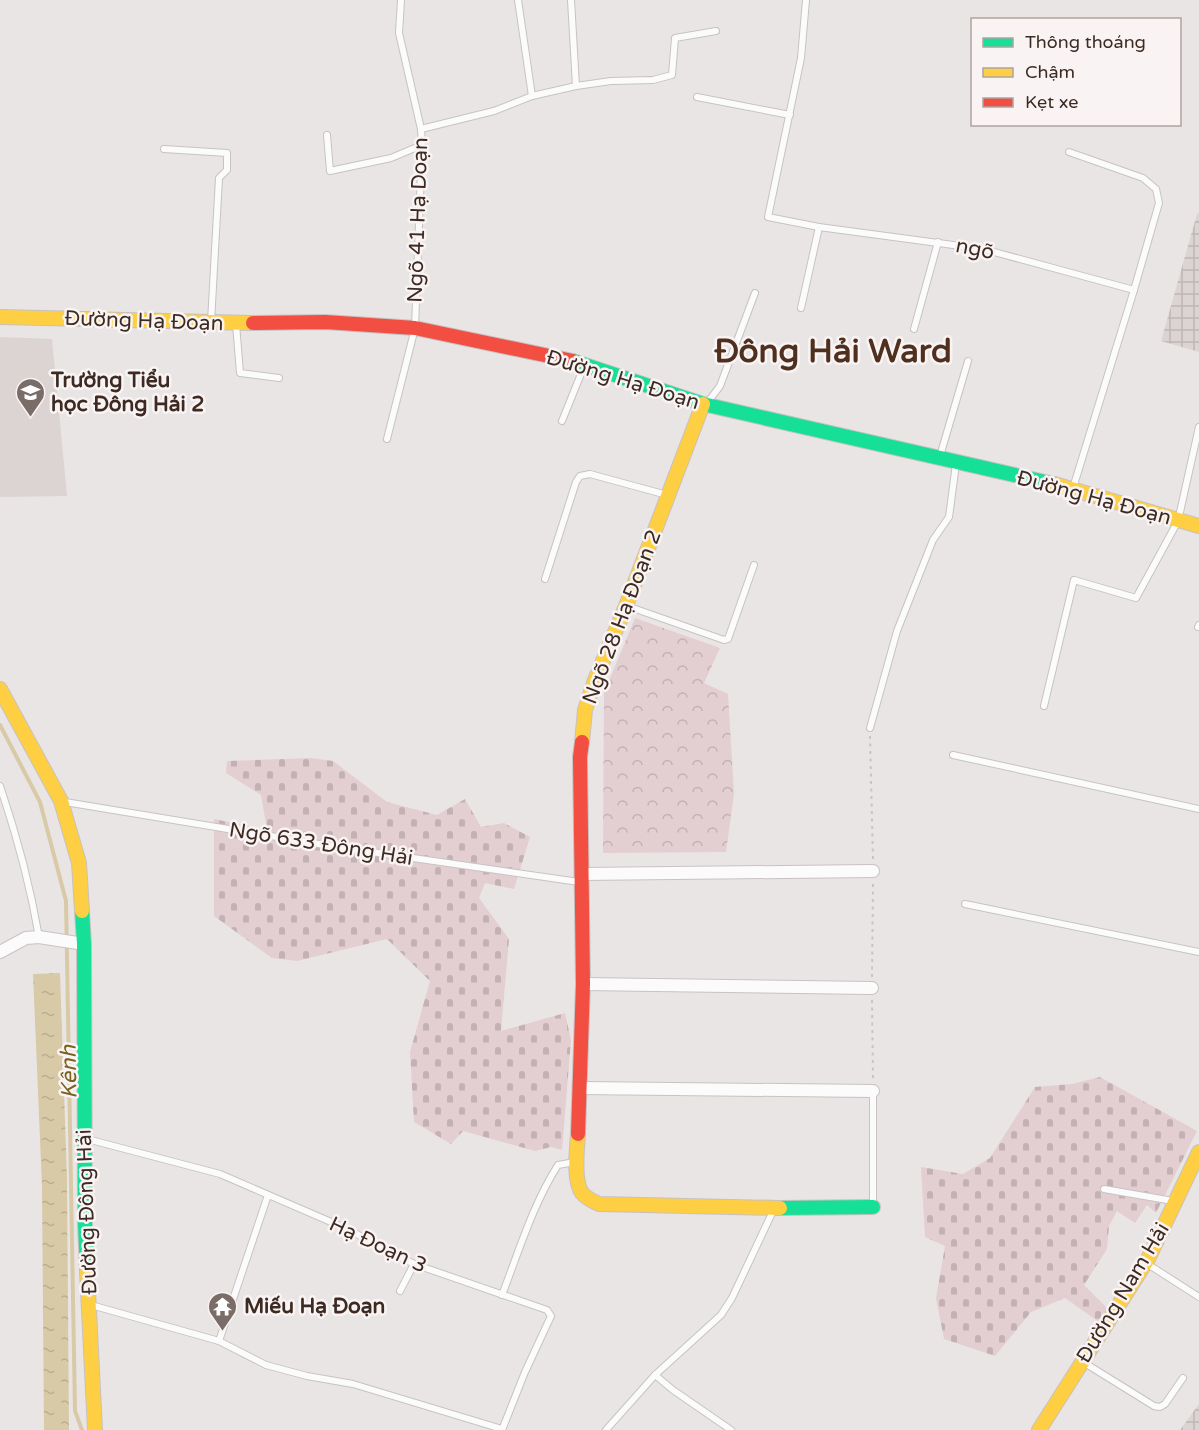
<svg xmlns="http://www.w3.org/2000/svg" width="1199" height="1430" font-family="'Varela Round',sans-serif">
	<defs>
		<pattern id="industrial-grid" width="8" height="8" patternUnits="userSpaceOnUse" patternTransform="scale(1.5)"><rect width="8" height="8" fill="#dbd4d3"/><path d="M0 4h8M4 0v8" fill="none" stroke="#bdb6b5"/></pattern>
		<pattern id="cemetery-stones" width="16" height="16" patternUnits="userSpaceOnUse" patternTransform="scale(1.5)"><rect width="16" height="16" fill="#e3ced1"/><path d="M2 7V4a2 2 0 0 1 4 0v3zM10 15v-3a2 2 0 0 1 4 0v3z" fill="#c4b1b3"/></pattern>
		<pattern id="park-crowns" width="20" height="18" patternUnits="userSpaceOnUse" patternTransform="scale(1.5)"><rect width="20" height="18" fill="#e3ced1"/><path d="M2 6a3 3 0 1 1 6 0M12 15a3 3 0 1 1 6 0" fill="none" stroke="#c4b1b3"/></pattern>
		<pattern id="water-ripples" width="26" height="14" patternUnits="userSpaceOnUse" patternTransform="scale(1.5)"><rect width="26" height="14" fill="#d8caa7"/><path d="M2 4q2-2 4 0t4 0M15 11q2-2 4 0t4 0" fill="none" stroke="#baae8f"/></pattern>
	</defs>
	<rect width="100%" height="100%" fill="#eae5e5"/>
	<polygon fill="#dbd4d3" points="0,337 52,339 67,496 0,497"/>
	<g fill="url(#industrial-grid)">
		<polygon points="1199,213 1199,352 1161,341 1197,214"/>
		<polygon points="1199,1404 1199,1430 1180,1430"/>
	</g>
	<g fill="url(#cemetery-stones)">
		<polygon points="311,758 333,761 387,802 437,815 465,799 481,827 504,823 530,837 514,889 485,883 479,898 509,939 501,1031 565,1013 571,1040 562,1150 551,1147 535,1151 463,1131 451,1144 414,1122 410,1052 430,981 387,939 297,961 272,958 214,916 214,819 267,830 261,795 226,773 227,761"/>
		<polygon points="1100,1077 1197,1131 1156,1213 1147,1205 1135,1223 1117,1211 1109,1226 1107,1249 1084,1285 1107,1308 1099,1322 1065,1298 1031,1312 995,1356 944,1339 936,1298 945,1246 925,1237 921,1167 963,1174 990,1158 1035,1087 1072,1084"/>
	</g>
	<polygon fill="url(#park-crowns)" points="635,618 720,648 704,683 728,694 734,794 726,852 603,853 604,693"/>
	<polygon fill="url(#water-ripples)" points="60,973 67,1179 69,1430 44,1430 42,1187 33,974"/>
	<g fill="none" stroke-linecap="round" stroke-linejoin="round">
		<polyline stroke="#d8caa7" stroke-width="4" points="0,725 40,802 66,901 75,1411 82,1430"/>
		<defs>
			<g id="lane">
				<polyline points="518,0 532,96"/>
				<polyline points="571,0 576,86"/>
				<polyline points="806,0 801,58 768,217 819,227 983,249 1134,290 1073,488"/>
				<polyline points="697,97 790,115"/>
				<polyline points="421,129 494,111 532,96 576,86 611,81 653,80 672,75 675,38 716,31"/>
				<polyline points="327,135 330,171 391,158 422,145"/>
				<polyline points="164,149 227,153 227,170 219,178 211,322"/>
				<polyline points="1069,152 1143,178 1156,189 1159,203 1134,290"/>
				<polyline points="801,308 819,227"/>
				<polyline points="236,324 240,373 279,378"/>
				<polyline points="914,329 938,242"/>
				<polyline points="708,402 720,386 755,293"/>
				<polyline points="562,421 585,364"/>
				<polyline points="387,439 415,328 422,145 421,129 399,33 401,0"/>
				<polyline points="940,456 968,361"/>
				<polyline points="545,579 576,482 580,476 590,474 667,495"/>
				<polyline points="627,606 724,640 728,639 754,565"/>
				<polyline points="1198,627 1199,625"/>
				<polyline points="1044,706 1074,580 1136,598 1178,521 1199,427"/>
				<polyline points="870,728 897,631 933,540 949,517 956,464"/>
				<polyline points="953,755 1199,809"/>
				<path d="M0 786C17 836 30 885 39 937"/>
				<polyline points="65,802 337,847 579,882"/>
				<polyline points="965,904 1199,952"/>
				<polyline points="873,1091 873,1206"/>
				<polyline points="87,1139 220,1174 345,1228 414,1264 547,1310 551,1316 525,1372 502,1430"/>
				<polyline points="1104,1189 1173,1201"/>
				<polyline points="1146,1263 1199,1297"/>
				<polyline points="400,1291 414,1264"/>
				<path d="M502 1295C519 1251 533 1204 558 1165L575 1162"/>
				<polyline points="91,1305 219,1341 266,1365 307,1376 353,1384 502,1429"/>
				<polyline points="219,1341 268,1195"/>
				<polyline points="1083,1362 1154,1406 1160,1407 1165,1404 1183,1378"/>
				<polyline points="606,1430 655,1375"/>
				<polyline points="731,1430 673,1390 655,1375 721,1315 732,1298 773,1211"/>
			</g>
			<g id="street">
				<polyline points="582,874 873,871"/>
				<polyline points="0,952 26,938 39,937 84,944"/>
				<polyline points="583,984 872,988"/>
				<polyline points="580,1088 873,1091"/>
			</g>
			<g id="fast">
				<polyline points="573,361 703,404 1054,484"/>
				<polyline points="82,911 84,944 85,1223 87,1271"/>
				<polyline points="780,1208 873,1207"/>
			</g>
			<g id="slow">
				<polyline points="0,317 253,323"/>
				<polyline points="1054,484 1199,526"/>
				<polyline points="0,689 61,801 79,863 82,911"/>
				<polyline points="582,742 585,710 595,680 626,606 703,404"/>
				<path d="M578 1134C577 1149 573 1181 582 1193 587 1199 593 1201 599 1204L780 1208"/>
				<polyline points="87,1271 95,1430"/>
				<polyline points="1039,1430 1148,1259 1199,1152"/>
			</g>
			<g id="jam">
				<polyline points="253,323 325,322 415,328 573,361"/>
				<polyline points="578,1134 583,984 580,757 582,742"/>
			</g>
		</defs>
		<use href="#lane" stroke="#c7c3c3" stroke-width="8"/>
		<use href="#street" stroke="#c7c3c3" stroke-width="14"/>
		<use href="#fast" stroke="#c7c2c1" stroke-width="16"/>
		<use href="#slow" stroke="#c7c2c1" stroke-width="16"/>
		<use href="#jam" stroke="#c7c2c1" stroke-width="16"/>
		<g stroke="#cac3c2" stroke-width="2" stroke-dasharray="3 4.5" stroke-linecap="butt">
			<polyline points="870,736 873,860"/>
			<polyline points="872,977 873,883"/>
			<polyline points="872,1000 873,1079"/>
		</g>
		<use href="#lane" stroke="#fcfbfb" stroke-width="6"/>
		<use href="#street" stroke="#fcfbfb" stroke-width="12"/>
		<use href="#fast" stroke="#16e098" stroke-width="14"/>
		<use href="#slow" stroke="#ffcf43" stroke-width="14"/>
		<use href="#jam" stroke="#f24e42" stroke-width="14"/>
	</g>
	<defs>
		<symbol id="school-pin" viewBox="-11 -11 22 30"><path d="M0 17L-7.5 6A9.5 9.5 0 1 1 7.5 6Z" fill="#7a6c67" stroke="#f9f4f3"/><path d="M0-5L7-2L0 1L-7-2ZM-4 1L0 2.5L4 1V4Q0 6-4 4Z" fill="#fff"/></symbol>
		<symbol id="temple-pin" viewBox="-11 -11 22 30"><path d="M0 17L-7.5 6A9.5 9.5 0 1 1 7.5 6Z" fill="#7a6c67" stroke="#f9f4f3"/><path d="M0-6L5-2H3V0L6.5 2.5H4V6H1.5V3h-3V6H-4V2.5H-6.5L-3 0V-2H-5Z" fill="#fff"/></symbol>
	</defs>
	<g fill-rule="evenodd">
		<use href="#school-pin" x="14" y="376" width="33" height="45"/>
		<use href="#temple-pin" x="206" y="1290" width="33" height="45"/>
	</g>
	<g text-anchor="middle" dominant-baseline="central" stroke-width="5" stroke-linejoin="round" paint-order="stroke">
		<g font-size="21" fill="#3d2b23" stroke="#f9f4f3">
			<text transform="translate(418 220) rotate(-88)">Ngõ 41 Hạ Doạn</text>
			<text transform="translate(975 249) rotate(11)">ngõ</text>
			<text transform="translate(144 321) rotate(2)">Đường Hạ Đoạn</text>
			<text transform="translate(623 380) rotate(17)">Đường Hạ Đoạn</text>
			<text transform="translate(1094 498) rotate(15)">Đường Hạ Đoạn</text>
			<text transform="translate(622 617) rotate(-69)">Ngõ 28 Hạ Đoạn 2</text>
			<text transform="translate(321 844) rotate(9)">Ngõ 633 Đông Hải</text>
			<text transform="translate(87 1212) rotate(-92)">Đường Đông Hải</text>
			<text transform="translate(378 1245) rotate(25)">Hạ Đoạn 3</text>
			<text transform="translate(1123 1293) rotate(-59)">Đường Nam Hải</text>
		</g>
		<g font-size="21" font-weight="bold" fill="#3d2b23" stroke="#f9f4f3" text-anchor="start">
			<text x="51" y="380">Trường Tiểu<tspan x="51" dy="24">học Đông Hải 2</tspan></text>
			<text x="244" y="1306">Miếu Hạ Đoạn</text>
		</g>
		<g font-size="22" font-style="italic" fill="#78621e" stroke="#f9f4f3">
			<text transform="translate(69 1072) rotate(-91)">Kênh</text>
		</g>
		<g font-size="33" font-weight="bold" fill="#4f301f" stroke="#f9f4f3">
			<text x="833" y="351">Đông Hải Ward</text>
		</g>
	</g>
	<rect x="971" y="18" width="210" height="108" fill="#f9f4f3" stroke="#aea4a0" stroke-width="1.5"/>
	<rect x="983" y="38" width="30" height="9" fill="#16e098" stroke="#aea4a0" stroke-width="1.5"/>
	<text x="1025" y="48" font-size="18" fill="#3d2b23">Thông thoáng</text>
	<rect x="983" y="68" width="30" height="9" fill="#ffcf43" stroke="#aea4a0" stroke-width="1.5"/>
	<text x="1025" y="78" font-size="18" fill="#3d2b23">Chậm</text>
	<rect x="983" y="98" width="30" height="9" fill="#f24e42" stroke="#aea4a0" stroke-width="1.5"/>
	<text x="1025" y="108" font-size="18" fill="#3d2b23">Kẹt xe</text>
</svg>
